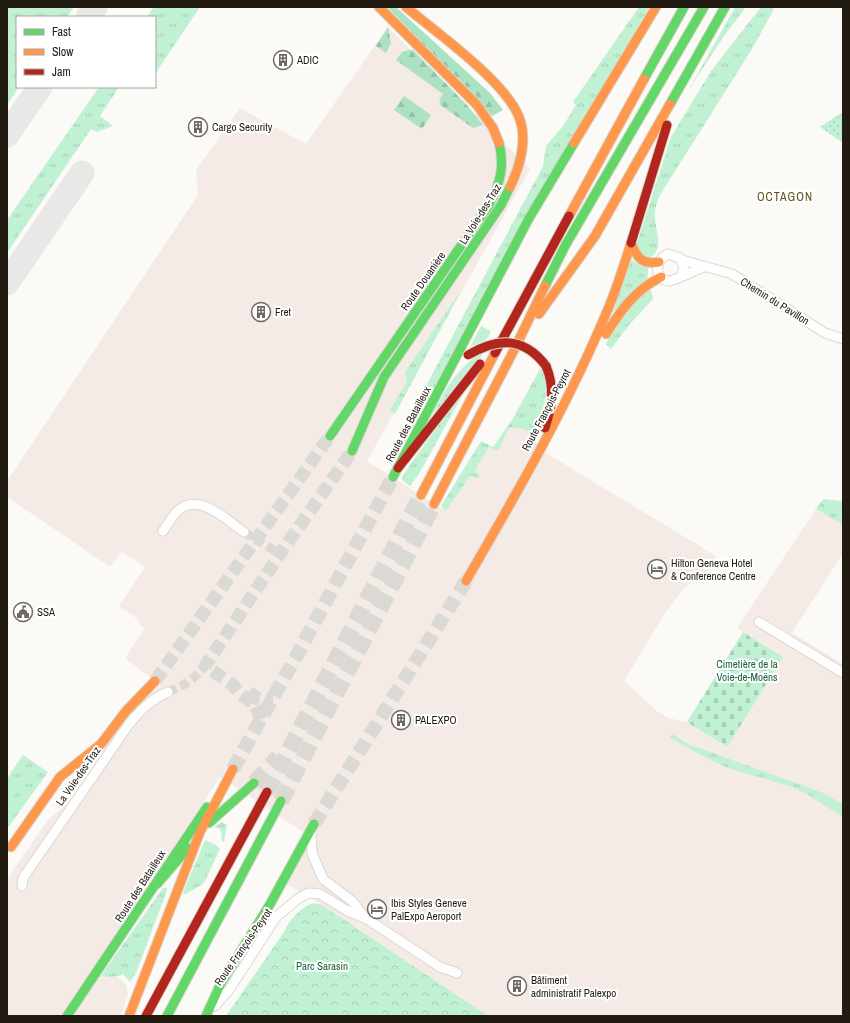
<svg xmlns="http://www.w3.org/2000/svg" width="850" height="1023" font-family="'Archivo Narrow',sans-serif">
	<defs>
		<pattern id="grass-tufts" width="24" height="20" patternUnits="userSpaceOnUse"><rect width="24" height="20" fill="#c1f1d3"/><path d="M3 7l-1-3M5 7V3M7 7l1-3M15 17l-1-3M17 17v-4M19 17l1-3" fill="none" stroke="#a6ceb4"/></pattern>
		<pattern id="forest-firs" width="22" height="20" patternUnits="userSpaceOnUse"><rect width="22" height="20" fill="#abe2c1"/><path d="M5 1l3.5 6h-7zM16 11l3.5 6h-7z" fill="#93c1a5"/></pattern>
		<pattern id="cemetery-stones" width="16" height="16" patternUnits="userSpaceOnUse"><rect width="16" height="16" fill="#c1f1d3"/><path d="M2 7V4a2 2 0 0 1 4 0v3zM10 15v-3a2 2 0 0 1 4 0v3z" fill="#a6ceb4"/></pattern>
		<pattern id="park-crowns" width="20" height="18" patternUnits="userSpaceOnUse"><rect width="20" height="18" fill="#c1f1d3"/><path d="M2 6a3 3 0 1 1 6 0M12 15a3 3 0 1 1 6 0" fill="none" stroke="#a6ceb4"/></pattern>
		<pattern id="garden-dots" width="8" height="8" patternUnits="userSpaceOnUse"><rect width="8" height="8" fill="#c1f1d3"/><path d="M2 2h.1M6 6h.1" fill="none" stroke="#a6ceb4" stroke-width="1.8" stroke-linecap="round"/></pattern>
	</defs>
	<rect width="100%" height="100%" fill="#fcfaf7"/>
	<polygon fill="#f4eae6" points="388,27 530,169 367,461 446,511 471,475 480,475 474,470 489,447 498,451 509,428 520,427 529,432 534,440 546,453 716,556 705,574 684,588 665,613 624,681 657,711 668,718 687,722 726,747 783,657 737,628 816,509 843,525 843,553 792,633 843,664 843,1016 488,1016 322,905 287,884 312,838 220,777 90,973 101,978 116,976 126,984 128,994 121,1016 7,1016 7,879 48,820 69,802 124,721 155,681 125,658 144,629 135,617 119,606 145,567 122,552 110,567 7,497 7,481 198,195 196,170 240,108 306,144"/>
	<g fill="url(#grass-tufts)">
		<polygon points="7,7 74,7 67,17 17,17 17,87 19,87 7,105"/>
		<polygon points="154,7 200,7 155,74 155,17 147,17"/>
		<polygon points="639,7 649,7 392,465 386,461 543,166 546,146 563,126 576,105 573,102"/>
		<polygon points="735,7 746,7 724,36 688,91"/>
		<path d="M761 7H771L774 9 752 49 660 195C657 201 655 207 655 214 654 230 667 251 647 259L636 246 671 137 711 71Z"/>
		<polygon points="99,87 119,87 100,116 113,126 97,132 91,129 7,253 7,220"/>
		<polygon points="631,260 648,268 648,280 613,313"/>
		<polygon points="651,290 653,299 629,325 611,349 606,344 617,321 633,298"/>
		<polygon points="460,292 460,293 395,414 390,410 407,382 405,372"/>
		<polygon points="481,326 491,331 487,339 470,347"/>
		<path d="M485 350 477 363 431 417C447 388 455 369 485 350Z"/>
		<path d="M541 367 548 381 540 429 534 440C528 429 522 427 509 428L498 451 489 447 475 470 480 475 477 479 471 475 446 511 441 506 481 441 493 447 512 420Z"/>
		<polygon points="467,387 419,474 410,486 401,479 411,463"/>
		<polygon points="823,499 843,501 843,525 816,509"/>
		<polygon points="672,734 688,744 823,793 843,804 843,817 807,794 789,786 731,769 708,759 669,737"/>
		<polygon points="23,755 48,772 7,829 7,778"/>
		<polygon points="222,822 227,825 224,842 221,840 222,834 220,829 214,827"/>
		<polygon points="205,840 216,845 220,849 205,881 201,885 186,894 183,893"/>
		<path d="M163 888H167V891L136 973 130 982 123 974C117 978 108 976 100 977Z"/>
	</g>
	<g fill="url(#forest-firs)">
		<polygon points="387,7 396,7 490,93 503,110 492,116"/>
		<polygon points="388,27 391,43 386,53 376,46"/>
		<polygon points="409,50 413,50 467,105 483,125 473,128 439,104 441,101 439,100 443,94 396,60 402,52"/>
		<polygon points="404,96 431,115 422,129 394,110"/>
	</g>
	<polygon fill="url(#cemetery-stones)" points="743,632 783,657 727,747 687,722"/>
	<path fill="url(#park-crowns)" d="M314 903 322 905 488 1016H226L284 932C288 921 302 906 314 903Z"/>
	<polygon fill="url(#garden-dots)" points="841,113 843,115 843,143 820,127"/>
	<g fill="#c1f1d3">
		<polygon points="322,1004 331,1016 307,1016"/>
		<polygon points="365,1004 374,1016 349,1016"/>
	</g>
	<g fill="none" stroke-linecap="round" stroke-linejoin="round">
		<g stroke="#eae8e6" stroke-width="25">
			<polyline points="88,17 95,7"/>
			<polyline points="7,135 40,87"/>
			<polyline points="7,283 82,173"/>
		</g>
		<g stroke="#dbd9d4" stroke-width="9" stroke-dasharray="9 4.5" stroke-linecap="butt">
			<polyline points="244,532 280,554"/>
			<path d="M168 692C184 686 194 679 205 666"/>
		</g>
		<g stroke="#dbd9d4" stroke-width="13" stroke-dasharray="13 6" stroke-linecap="butt">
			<polyline points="155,681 330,436"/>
			<polyline points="249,692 258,699 273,700"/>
			<polyline points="261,719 256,706 239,693 233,685 205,666 280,554 352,451"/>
		</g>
		<g stroke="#dbd9d4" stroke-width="14" stroke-dasharray="14 7" stroke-linecap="butt">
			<polyline points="233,769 297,655 393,477"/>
			<polyline points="314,824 466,581"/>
		</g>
		<g stroke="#dbd9d4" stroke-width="16" stroke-dasharray="16 8" stroke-linecap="butt">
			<polyline points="254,783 278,757"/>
			<polyline points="267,792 421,495"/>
			<polyline points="281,801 434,504"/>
		</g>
		<defs>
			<g id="street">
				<polyline points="682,260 732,274 825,333 843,339"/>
				<path d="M682 275 684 268 680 258 668 254C655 259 653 280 669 281 674 281 697 269 705 267"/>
				<path d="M163 531C168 524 173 514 180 509 200 493 228 521 244 532"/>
				<polyline points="759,622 843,673"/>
				<polyline points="311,832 312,853 323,879 352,901 364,916"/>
				<path d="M22 886 23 878 129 724C141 710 151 699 168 692"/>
				<polyline points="215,1006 229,990 276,917 299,898 309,893 320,894 346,910 367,919 440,967 457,973"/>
			</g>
			<g id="fast">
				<polyline points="644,79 684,7"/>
				<polyline points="670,104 725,7"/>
				<polyline points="545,286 565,246 704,7"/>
				<path d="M330 436 489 205C500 184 505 166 499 143"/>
				<polyline points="352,451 384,377 501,205 510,187"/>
				<polyline points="393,477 528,220 574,143"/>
				<polyline points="209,823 254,783"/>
				<polyline points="157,884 188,848"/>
				<polyline points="67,1016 207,807"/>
				<polyline points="167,1016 281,801"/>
				<polyline points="206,1016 221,983 269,906 314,824"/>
			</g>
			<g id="slow">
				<polyline points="379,7 477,105 493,128 499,143"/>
				<path d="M406 7C437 33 505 81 519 117 528 140 520 166 510 187"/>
				<polyline points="574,143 656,7"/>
				<polyline points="569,216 644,79"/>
				<path d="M631 243C637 258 642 265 659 262"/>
				<polyline points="539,314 595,236 670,104"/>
				<path d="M606 334C621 310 635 290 661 277"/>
				<polyline points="421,495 495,353"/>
				<polyline points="434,504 513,352 545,286"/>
				<path d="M466 581C517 493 569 403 608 309 617 288 624 265 631 243"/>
				<polyline points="11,847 60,777 101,744 126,711 155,681"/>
				<polyline points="129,1016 200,832 233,769"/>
			</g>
			<g id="jam">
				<polyline points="631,243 667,125"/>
				<polyline points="495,353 569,216"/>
				<path d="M545 428C552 407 555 387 546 366"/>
				<polyline points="398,468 480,364"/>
				<polyline points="146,1016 267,792"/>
			</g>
		</defs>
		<use href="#street" stroke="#dbd8d1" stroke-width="11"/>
		<use href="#fast" stroke="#dbd8d1" stroke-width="11"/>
		<use href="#slow" stroke="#dbd8d1" stroke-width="11"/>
		<use href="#jam" stroke="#dbd8d1" stroke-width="11"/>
		<use href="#street" stroke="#fffefe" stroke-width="9"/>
		<use href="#fast" stroke="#63d668" stroke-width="9"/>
		<use href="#slow" stroke="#ff974d" stroke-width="9"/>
		<use href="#jam" stroke="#b3261e" stroke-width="9"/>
		<defs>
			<path id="jam-bridge" d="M468 355C498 337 524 337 546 366"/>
		</defs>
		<use href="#jam-bridge" stroke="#dbd8d1" stroke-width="11" stroke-linecap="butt"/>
		<use href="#jam-bridge" stroke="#b3261e" stroke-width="9"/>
	</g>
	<defs>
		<symbol id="building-ring" viewBox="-11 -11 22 22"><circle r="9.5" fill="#fff" stroke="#6e6962" stroke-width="1.5"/><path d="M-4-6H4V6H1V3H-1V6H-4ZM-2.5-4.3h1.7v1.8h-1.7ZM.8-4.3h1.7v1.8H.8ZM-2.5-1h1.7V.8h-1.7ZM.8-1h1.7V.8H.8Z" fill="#6e6962"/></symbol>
		<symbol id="hotel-ring" viewBox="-11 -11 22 22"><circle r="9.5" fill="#fff" stroke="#6e6962" stroke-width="1.5"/><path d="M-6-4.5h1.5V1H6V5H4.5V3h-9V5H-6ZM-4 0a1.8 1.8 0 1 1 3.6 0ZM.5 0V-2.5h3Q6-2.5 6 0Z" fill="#6e6962"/></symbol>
		<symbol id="civic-ring" viewBox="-11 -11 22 22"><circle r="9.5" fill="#fff" stroke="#6e6962" stroke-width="1.5"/><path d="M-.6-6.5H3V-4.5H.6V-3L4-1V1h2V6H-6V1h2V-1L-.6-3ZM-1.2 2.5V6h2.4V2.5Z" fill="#6e6962"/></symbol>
	</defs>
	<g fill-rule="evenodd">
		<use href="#building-ring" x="272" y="49" width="22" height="22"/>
		<use href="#building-ring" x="187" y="116" width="22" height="22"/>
		<use href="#building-ring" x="250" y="301" width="22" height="22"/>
		<use href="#hotel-ring" x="646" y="558" width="22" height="22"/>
		<use href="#civic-ring" x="12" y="601" width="22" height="22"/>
		<use href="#building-ring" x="390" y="709" width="22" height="22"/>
		<use href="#hotel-ring" x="366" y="898" width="22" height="22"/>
		<use href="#building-ring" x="506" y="975" width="22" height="22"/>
	</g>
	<g text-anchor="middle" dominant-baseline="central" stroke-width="4" stroke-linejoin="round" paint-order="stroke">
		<g font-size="11" fill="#211b11" stroke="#fff" text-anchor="start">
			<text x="297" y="60">ADIC</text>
			<text x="212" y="127">Cargo Security</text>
			<text x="275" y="312">Fret</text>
			<text x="671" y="563">Hilton Geneva Hotel<tspan x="671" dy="13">&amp; Conference Centre</tspan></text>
			<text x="37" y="612">SSA</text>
			<text x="415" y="720">PALEXPO</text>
			<text x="391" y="903">Ibis Styles Geneve<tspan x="391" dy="13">PalExpo Aeroport</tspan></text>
			<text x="531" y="980">Bâtiment<tspan x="531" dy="13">administratif Palexpo</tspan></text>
		</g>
		<g font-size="11" fill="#211b11" stroke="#fff">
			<text transform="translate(480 214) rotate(-58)">La Voie-des-Traz</text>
			<text transform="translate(423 281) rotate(-55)">Route Douanière</text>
			<text transform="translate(775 301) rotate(32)">Chemin du Pavillon</text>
			<text transform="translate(546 410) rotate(-62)">Route François-Peyrot</text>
			<text transform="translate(408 424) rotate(-62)">Route des Batailleux</text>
			<text transform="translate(78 776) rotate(-55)">La Voie-des-Traz</text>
			<text transform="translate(140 886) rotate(-57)">Route des Batailleux</text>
			<text transform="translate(243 947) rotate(-55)">Route François-Peyrot</text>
		</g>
		<g font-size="11" fill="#19633e" stroke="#fff">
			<text x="747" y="664">Cimetière de la<tspan x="747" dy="13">Voie-de-Moëns</tspan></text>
			<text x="322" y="966">Parc Sarasin</text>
		</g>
		<g font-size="12" letter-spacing="1" fill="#635215" stroke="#fff">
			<text x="785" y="197">OCTAGON</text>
		</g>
	</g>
	<rect width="850" height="1023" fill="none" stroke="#211b11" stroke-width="16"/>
	<rect x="16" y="16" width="140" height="72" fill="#ffffff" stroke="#a6a4a0"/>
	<rect x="24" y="29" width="20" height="6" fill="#63d668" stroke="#a6a4a0"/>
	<text x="52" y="36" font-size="12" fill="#211b11">Fast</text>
	<rect x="24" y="49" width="20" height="6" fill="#ff974d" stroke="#a6a4a0"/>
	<text x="52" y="56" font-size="12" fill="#211b11">Slow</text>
	<rect x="24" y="69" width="20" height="6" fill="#b3261e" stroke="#a6a4a0"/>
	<text x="52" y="76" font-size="12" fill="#211b11">Jam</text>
</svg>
